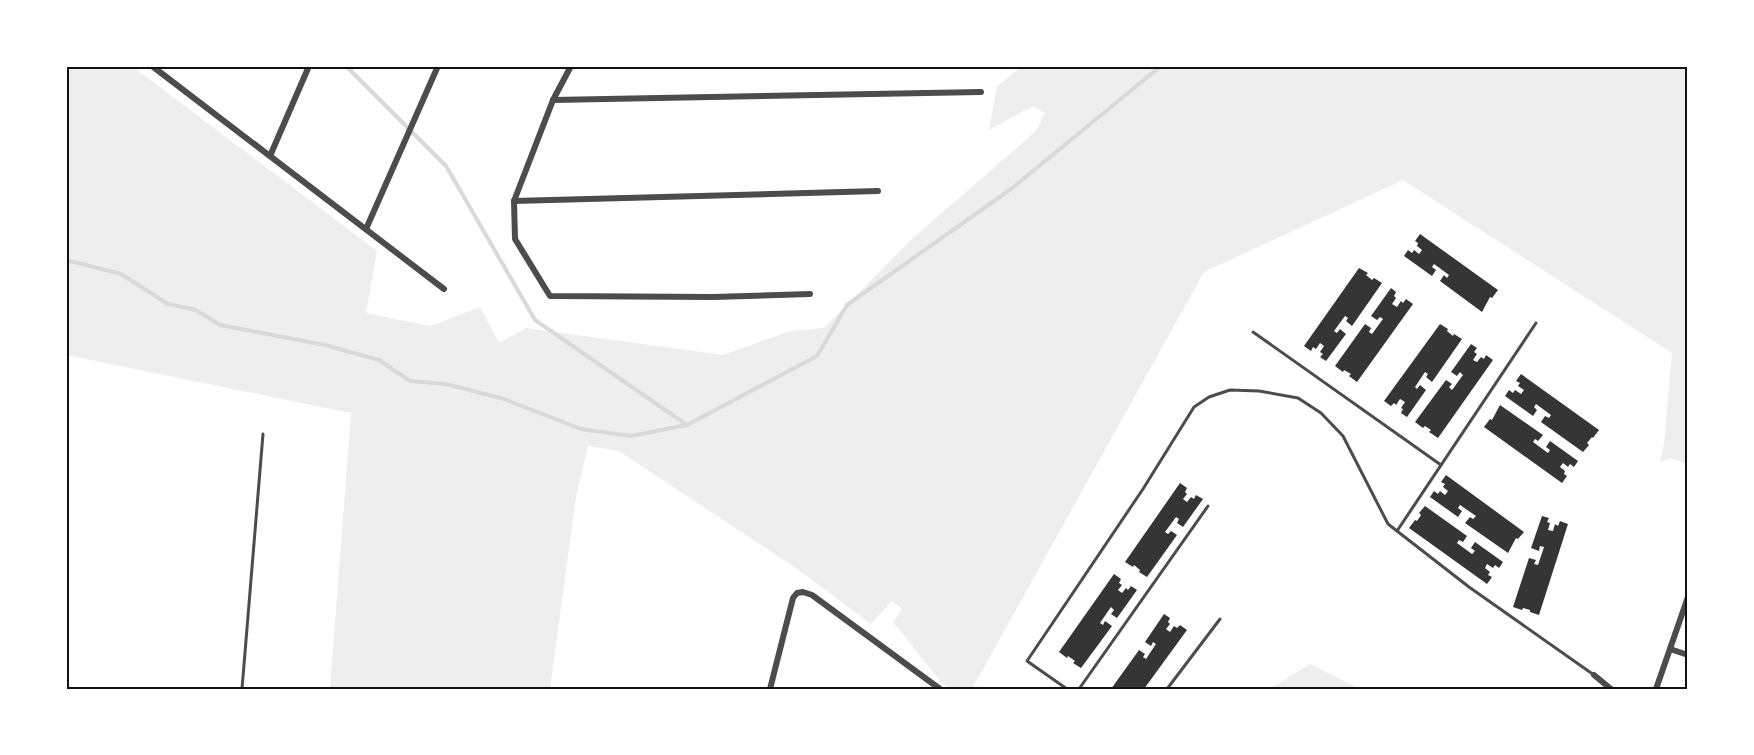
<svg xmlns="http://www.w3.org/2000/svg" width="1754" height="755" font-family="Ubuntu,sans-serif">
	<rect width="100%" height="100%" fill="#fff"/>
	<g fill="#eee">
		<polygon points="66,66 132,66 377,251 366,313 430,326 480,307 499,343 526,328 723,355 790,331 824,328 912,239 1036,131 1045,113 1033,106 989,130 997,86 1022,66 1688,66 1688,465 1670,458 1660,462 1664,444 1672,353 1403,180 1204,272 972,689 951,689 940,681 893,622 902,609 892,601 871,624 796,568 619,451 588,446 576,497 550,689 330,689 351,413 66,355"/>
		<polygon points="1310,664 1360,689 1269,689"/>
	</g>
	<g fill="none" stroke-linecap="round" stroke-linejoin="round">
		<g stroke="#d9d9d9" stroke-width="4">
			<polyline points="346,66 446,166 535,320 687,425"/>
			<polyline points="66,260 121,274 168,304 196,310 220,325 325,345 379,360 410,381 446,384 504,399 581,429 631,436 687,425 817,356 847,305 1011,189 1161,66"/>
		</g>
	</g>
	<g fill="#353535">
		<polygon points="1420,234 1498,290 1492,298 1490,297 1482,312 1440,281 1444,275 1447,278 1449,275 1434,264 1432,267 1436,270 1432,276 1404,256 1408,250 1412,253 1414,250 1419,254 1422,250 1417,246 1418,243 1415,241"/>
		<polygon points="1359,268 1368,273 1366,275 1372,280 1374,278 1382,283 1352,326 1346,321 1348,318 1345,316 1334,331 1337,333 1340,329 1346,334 1326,361 1320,357 1323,354 1320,352 1324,346 1320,343 1316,349 1313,347 1311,351 1304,346"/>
		<polygon points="1391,288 1396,292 1394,296 1396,298 1392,304 1397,307 1401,301 1403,303 1406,299 1413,304 1357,382 1349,376 1351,374 1344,370 1343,372 1335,366 1365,324 1371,328 1369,332 1372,334 1383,319 1380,317 1377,320 1371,316"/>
		<polygon points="1440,324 1448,329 1447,331 1453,336 1454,334 1462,339 1432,382 1426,377 1428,374 1425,372 1415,387 1417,389 1420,385 1426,390 1407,417 1401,413 1403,409 1401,408 1405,402 1400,399 1396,405 1394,403 1391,406 1384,401"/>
		<polygon points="1471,344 1477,348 1474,352 1477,354 1473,360 1477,362 1481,357 1484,359 1486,355 1493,360 1438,438 1429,432 1431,430 1425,426 1423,428 1415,422 1446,380 1452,384 1449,387 1452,390 1463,375 1460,372 1457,376 1451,372"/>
		<polygon points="1521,374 1599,430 1593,438 1592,437 1587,443 1589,445 1583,452 1541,422 1545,416 1549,418 1551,415 1536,404 1534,407 1537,410 1533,416 1505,396 1509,390 1513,393 1515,390 1521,394 1524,390 1518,386 1520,383 1516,381"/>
		<polygon points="1500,405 1543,435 1538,441 1535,439 1533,442 1548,453 1550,450 1546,447 1550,441 1578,461 1574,467 1570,464 1568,467 1563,463 1560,467 1565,471 1564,474 1567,476 1562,483 1484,427 1490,419 1492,420"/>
		<polygon points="1446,475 1524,532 1518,539 1516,538 1508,553 1465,523 1470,517 1473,519 1476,516 1460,505 1458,508 1462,511 1458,517 1430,497 1434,491 1438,494 1440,491 1445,495 1448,491 1443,487 1445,484 1441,482"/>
		<polygon points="1180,483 1187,488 1185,492 1187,494 1183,499 1187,502 1191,497 1194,499 1196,495 1203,499 1183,527 1177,523 1179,519 1176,517 1165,532 1168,534 1171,531 1177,535 1147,577 1139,572 1140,570 1134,565 1133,567 1125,562"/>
		<polygon points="1425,506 1467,536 1463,542 1459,540 1457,543 1472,554 1475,551 1471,548 1475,542 1503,562 1499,568 1495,565 1493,568 1487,564 1485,568 1490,572 1488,575 1492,577 1487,584 1409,528 1415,520 1417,521 1421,515 1419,513"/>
		<polygon points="1542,516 1549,518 1547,522 1550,523 1548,530 1553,531 1555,524 1558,526 1560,521 1568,524 1539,615 1530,612 1530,610 1523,608 1522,610 1513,607 1529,558 1536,560 1534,564 1538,565 1544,547 1540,546 1539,551 1531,548"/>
		<polygon points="1114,574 1121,579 1119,583 1122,585 1118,590 1122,593 1126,588 1128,590 1131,586 1137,590 1117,618 1111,614 1114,610 1111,607 1100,623 1103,625 1105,621 1112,626 1081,668 1073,663 1075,661 1068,656 1067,658 1059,652"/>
		<polygon points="1164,614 1170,618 1168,622 1170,624 1166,629 1170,632 1174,626 1177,628 1180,625 1187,630 1144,689 1111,689 1139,650 1145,654 1143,657 1146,659 1156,644 1153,642 1151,646 1145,642"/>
	</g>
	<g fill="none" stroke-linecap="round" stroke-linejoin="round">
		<g stroke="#4c4c4c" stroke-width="3">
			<polyline points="1253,332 1441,465"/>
			<polyline points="1397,531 1536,323"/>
			<polyline points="242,689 263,434"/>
			<polyline points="1067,689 1027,661 1143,489 1194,407 1209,397 1230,390 1259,391 1298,398 1321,413 1343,436 1388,524 1469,587 1594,675"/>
			<polyline points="1079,689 1208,506"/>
			<polyline points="1167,689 1220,619"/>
		</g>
		<g stroke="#4c4c4c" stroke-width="6">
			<polyline points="152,66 444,289"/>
			<polyline points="571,66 553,100 514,201 515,239 550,296 713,297 810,294"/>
			<polyline points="553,100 981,92"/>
			<polyline points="270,156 309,66"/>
			<polyline points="514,201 878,191"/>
			<polyline points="366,229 438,66"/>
			<polyline points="1670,649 1688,655"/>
			<polyline points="1594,675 1611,689"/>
			<polyline points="770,689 793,598 797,593 803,592 812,595 940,689"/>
			<polyline points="1656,689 1688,597"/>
		</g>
	</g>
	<rect width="1754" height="755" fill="none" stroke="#ffffff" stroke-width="135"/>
	<rect x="68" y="68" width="1618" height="620" fill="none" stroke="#111" stroke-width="2"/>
</svg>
